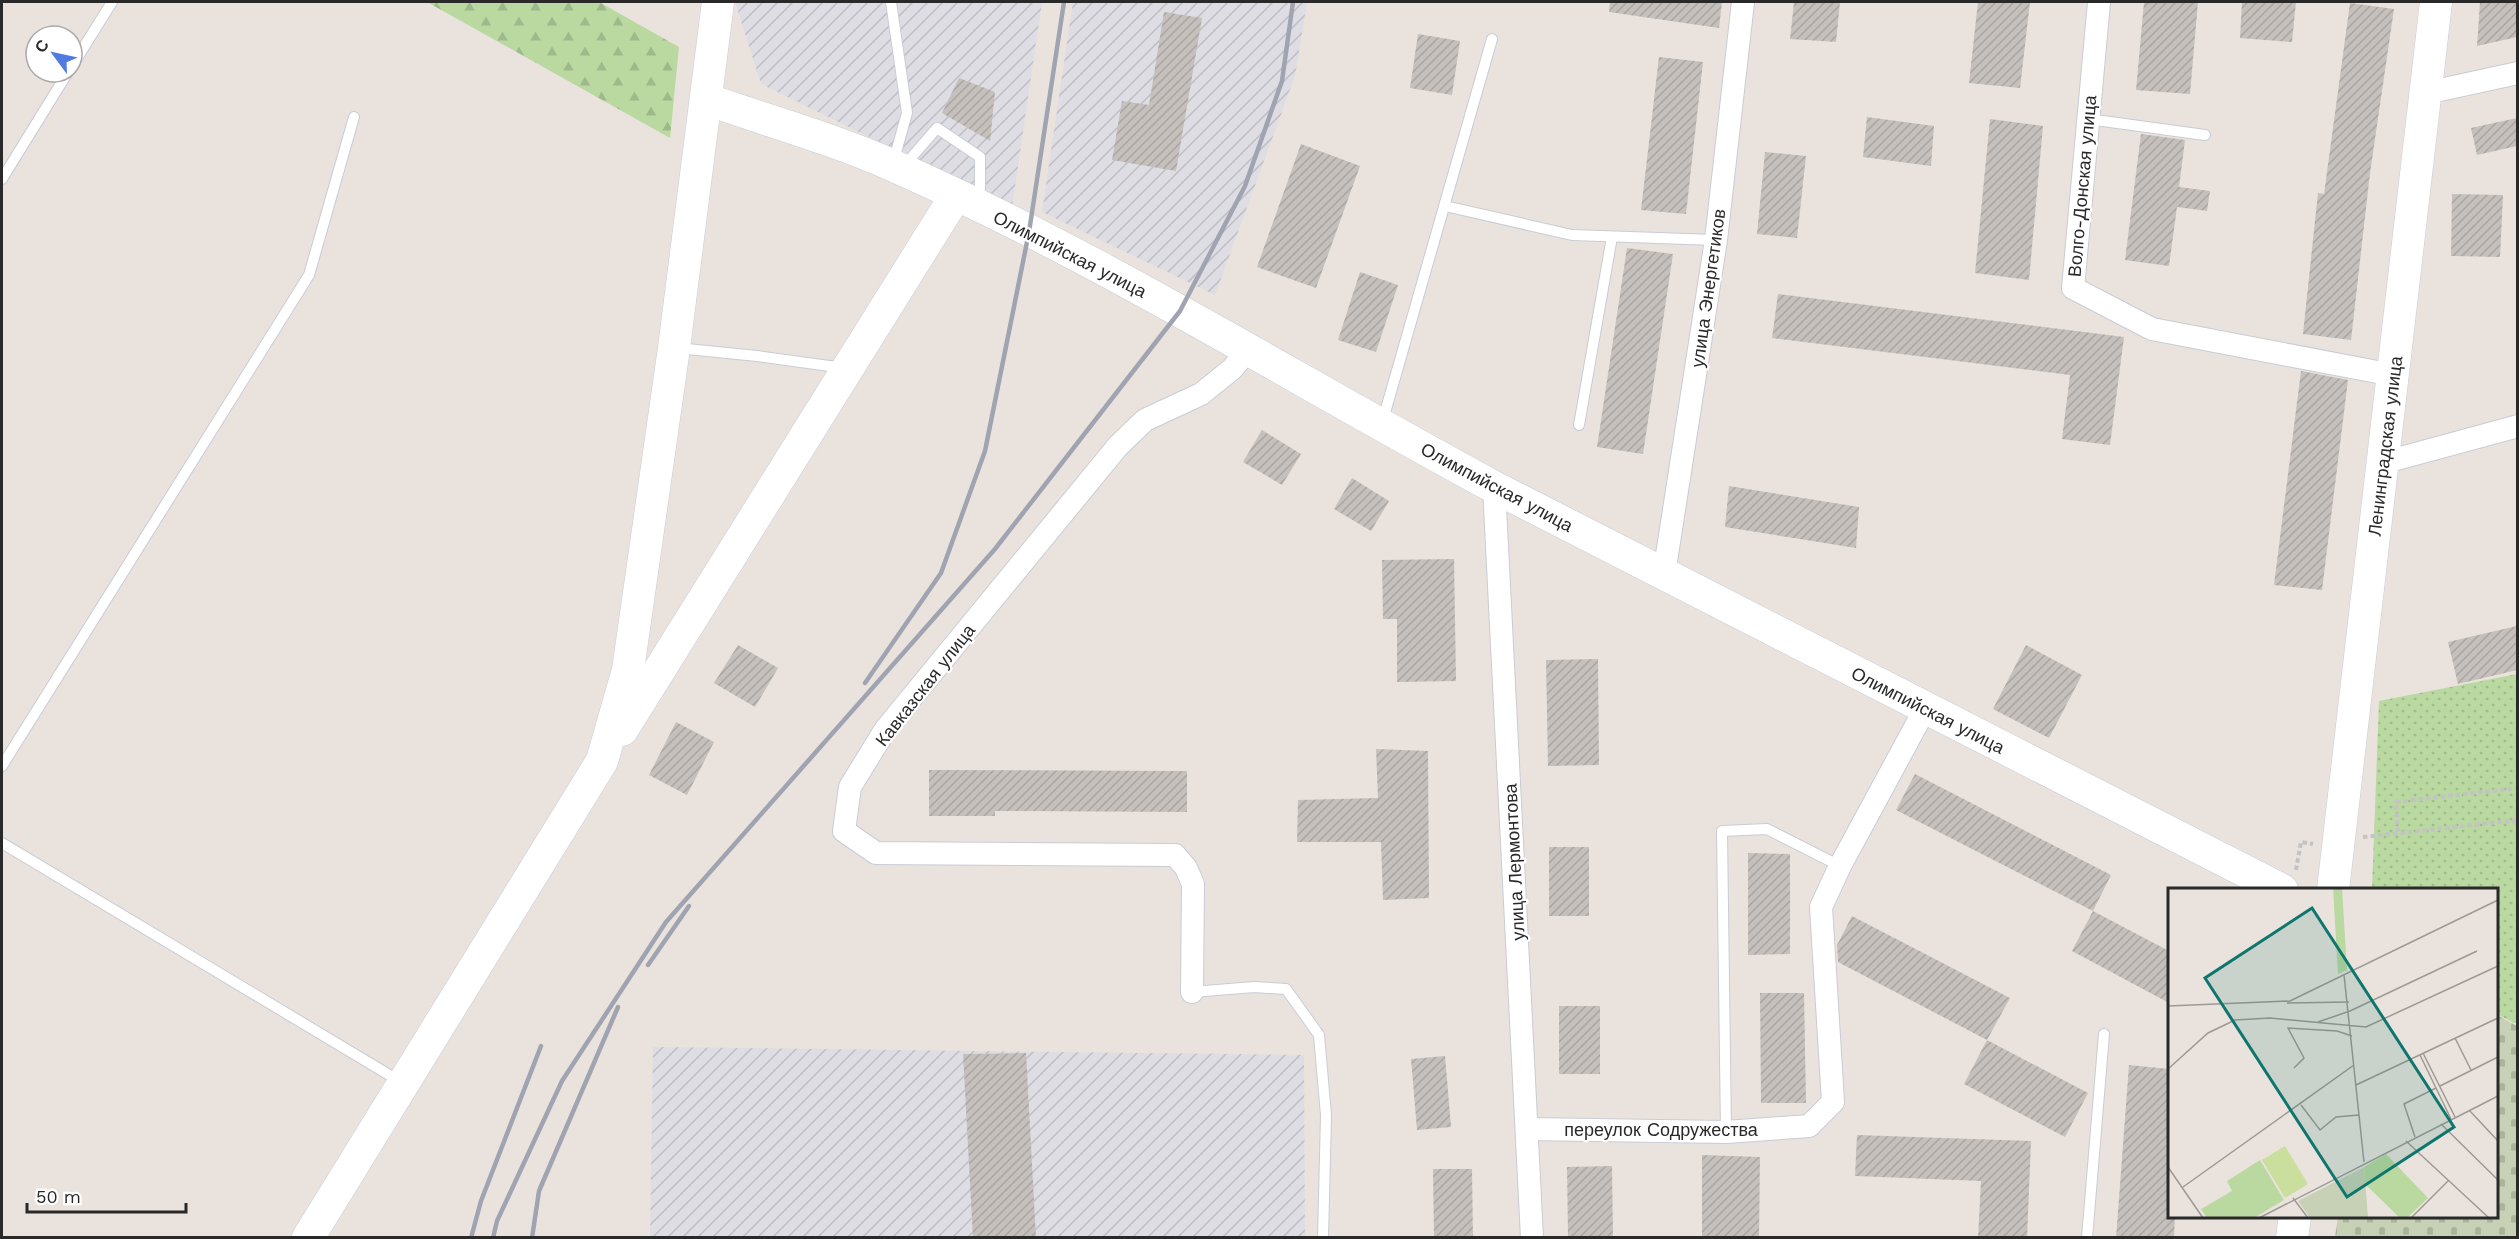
<svg xmlns="http://www.w3.org/2000/svg" width="2519" height="1239" font-family="'Work Sans',sans-serif">
	<defs>
		<pattern id="industrial-furrows" width="10" height="10" patternUnits="userSpaceOnUse" patternTransform="scale(1.5)"><rect width="10" height="10" fill="#dedde3"/><path d="M-1 1l2-2M0 10L10 0M9 11l2-2" fill="none" stroke="#bebec3"/></pattern>
		<pattern id="forest-firs" width="22" height="20" patternUnits="userSpaceOnUse" patternTransform="scale(1.5)"><rect width="22" height="20" fill="#b9d9a0"/><path d="M5 1l3.5 6h-7zM16 11l3.5 6h-7z" fill="#9fba8a"/></pattern>
		<pattern id="cemetery-stones" width="16" height="16" patternUnits="userSpaceOnUse" patternTransform="scale(1.5)"><rect width="16" height="16" fill="#c6d1b6"/><path d="M2 7V4a2 2 0 0 1 4 0v3zM10 15v-3a2 2 0 0 1 4 0v3z" fill="#aab39c"/></pattern>
		<pattern id="park-dots" width="8" height="8" patternUnits="userSpaceOnUse" patternTransform="scale(1.5)"><rect width="8" height="8" fill="#b9d9a0"/><path d="M2 2h.1M6 6h.1" fill="none" stroke="#9fba8a" stroke-width="1.8" stroke-linecap="round"/></pattern>
		<pattern id="building-hatch" width="6" height="6" patternUnits="userSpaceOnUse" patternTransform="scale(1.5)"><rect width="6" height="6" fill="#c5c0bc"/><path d="M-1 1l2-2M0 6l6-6M5 7l2-2" fill="none" stroke="#a9a5a2"/></pattern>
	</defs>
	<rect width="100%" height="100%" fill="#eae3dd"/>
	<g fill="url(#industrial-furrows)">
		<polygon points="735,2 1042,2 1012,207 761,84"/>
		<polygon points="1073,2 1307,2 1295,76 1215,295 1042,212"/>
		<polygon points="653,1047 1304,1055 1305,1237 650,1238"/>
	</g>
	<polygon fill="url(#forest-firs)" points="427,2 599,2 679,47 670,138"/>
	<polygon fill="url(#cemetery-stones)" points="2497,1015 2517,1026 2517,1237 2335,1237 2338,1217 2496,1216"/>
	<polygon fill="url(#park-dots)" points="2517,674 2518,1023 2514,1023 2497,1014 2496,890 2372,889 2379,701"/>
	<g fill="url(#building-hatch)">
		<polygon points="1610,2 1722,2 1719,28 1609,12"/>
		<polygon points="1794,2 1840,2 1836,42 1790,39"/>
		<polygon points="1978,2 2030,2 2020,88 1969,83"/>
		<polygon points="2144,2 2198,2 2190,94 2136,90"/>
		<polygon points="2242,2 2296,2 2292,42 2240,38"/>
		<polygon points="2480,2 2517,2 2517,37 2477,46"/>
		<polygon points="2350,3 2394,9 2370,173 2351,340 2303,334 2318,193 2324,194"/>
		<polygon points="1164,12 1202,18 1176,171 1112,160 1122,101 1149,105"/>
		<polygon points="1418,34 1460,41 1452,95 1410,88"/>
		<polygon points="1659,57 1703,62 1686,214 1641,210"/>
		<polygon points="959,78 995,92 990,141 942,113"/>
		<polygon points="1867,117 1934,126 1931,166 1863,157"/>
		<polygon points="2517,118 2517,146 2477,155 2471,128"/>
		<polygon points="1990,119 2043,126 2029,280 1975,273"/>
		<polygon points="2141,134 2185,140 2179,187 2210,191 2207,211 2177,207 2169,266 2125,260"/>
		<polygon points="1301,144 1360,166 1316,288 1257,267"/>
		<polygon points="1765,152 1806,156 1797,238 1757,234"/>
		<polygon points="2452,194 2503,195 2500,257 2451,256"/>
		<polygon points="1627,248 1673,254 1643,454 1597,447"/>
		<polygon points="1360,272 1398,285 1376,352 1338,340"/>
		<polygon points="1778,294 2124,337 2110,445 2062,439 2070,375 1772,338"/>
		<polygon points="2301,371 2348,380 2322,590 2274,585"/>
		<polygon points="1262,430 1301,454 1282,485 1243,462"/>
		<polygon points="1352,478 1389,501 1371,531 1334,509"/>
		<polygon points="1729,486 1859,507 1856,548 1725,527"/>
		<polygon points="1454,559 1456,681 1397,682 1397,619 1383,619 1382,560"/>
		<polygon points="2517,626 2517,670 2458,684 2448,642"/>
		<polygon points="738,645 778,668 755,707 714,683"/>
		<polygon points="2026,645 2082,675 2049,738 1993,709"/>
		<polygon points="1598,659 1599,765 1548,766 1546,660"/>
		<polygon points="676,722 714,742 687,795 649,775"/>
		<polygon points="1376,749 1428,751 1429,898 1383,900 1381,842 1297,842 1298,800 1378,798"/>
		<polygon points="929,770 1187,771 1187,812 995,811 995,816 929,816"/>
		<polygon points="1915,774 2111,875 2093,911 1896,810"/>
		<rect x="1549" y="847" width="40" height="69"/>
		<polygon points="1748,853 1790,854 1790,954 1748,955"/>
		<polygon points="2093,911 2169,951 2169,1003 2072,951"/>
		<polygon points="1852,916 2010,998 1987,1040 1838,962 1837,945"/>
		<polygon points="1760,993 1804,993 1806,1103 1761,1103"/>
		<rect x="1559" y="1006" width="41" height="68"/>
		<polygon points="1987,1040 2088,1093 2065,1137 1964,1084"/>
		<polygon points="1026,1053 1036,1238 973,1238 963,1054"/>
		<polygon points="1445,1056 1451,1127 1417,1130 1411,1059"/>
		<polygon points="2129,1065 2169,1069 2169,1216 2175,1216 2174,1238 2116,1238"/>
		<polygon points="1857,1135 2031,1141 2027,1238 1978,1238 1981,1181 1855,1176"/>
		<polygon points="1702,1155 1760,1157 1759,1238 1702,1238"/>
		<polygon points="1612,1166 1613,1238 1568,1238 1567,1167"/>
		<polygon points="1433,1169 1472,1169 1473,1238 1434,1238"/>
	</g>
	<g fill="none" stroke-linecap="round" stroke-linejoin="round">
		<defs>
			<g id="lane">
				<polyline points="891,2 907,113 893,163"/>
				<polyline points="72,66 112,2"/>
				<polyline points="2088,119 2205,135"/>
				<polyline points="904,166 937,128 980,157 980,201"/>
				<polyline points="2,179 68,72"/>
				<polyline points="1445,206 1572,235 1716,240"/>
				<polyline points="677,348 757,356 844,368"/>
				<polyline points="1382,423 1492,39"/>
				<polyline points="1579,425 1612,237"/>
				<polyline points="2,766 309,275 354,117"/>
				<polyline points="2,843 401,1082"/>
				<polyline points="1192,992 1254,987 1286,989 1319,1035 1326,1115 1323,1238"/>
				<polyline points="1726,1132 1722,831 1767,829 1840,866"/>
				<polyline points="2087,1238 2104,1034"/>
			</g>
			<g id="street">
				<polyline points="2099,2 2073,288 2152,329 2393,375"/>
				<polyline points="2426,93 2518,73"/>
				<polyline points="2382,463 2518,426"/>
				<polyline points="1494,487 1532,1238"/>
				<polyline points="1664,574 1716,240 1743,2"/>
				<polyline points="1192,992 1193,884 1186,868 1175,855 876,853 844,831 850,787 885,730 1118,446 1145,420 1201,394 1232,369 1248,350"/>
				<polyline points="1528,1129 1726,1132 1809,1126 1833,1102 1821,907 1840,866 1925,709"/>
			</g>
			<g id="secondary">
				<path d="M706 99C768 121 834 139 894 166 1102 258 1295 380 1494 487L2282 890"/>
				<polyline points="622,730 956,195"/>
				<polyline points="2333,890 2436,2"/>
				<polyline points="308,1238 602,761 628,670 674,348 718,2"/>
				<polyline points="2292,1238 2295,1216"/>
			</g>
		</defs>
		<use href="#lane" stroke="#c8ccd5" stroke-width="12"/>
		<use href="#street" stroke="#c8ccd5" stroke-width="24"/>
		<use href="#secondary" stroke="#c8ccd5" stroke-width="33"/>
		<g stroke="#c3c3c3" stroke-width="4" stroke-dasharray="4.5 3" stroke-linecap="butt">
			<polyline points="2398,832 2396,802 2518,788"/>
			<polyline points="2363,837 2518,820"/>
			<polyline points="2296,870 2301,842 2313,844"/>
		</g>
		<use href="#lane" stroke="#fff" stroke-width="10"/>
		<use href="#street" stroke="#fff" stroke-width="22"/>
		<use href="#secondary" stroke="#fff" stroke-width="32"/>
		<g stroke="#a0a4b1" stroke-width="4.5">
			<polyline points="865,683 941,573 985,451 1029,232 1064,2"/>
			<polyline points="648,965 689,906"/>
			<polyline points="471,1238 481,1201 541,1046"/>
			<polyline points="493,1238 497,1221 562,1081 666,922 995,549 1180,311 1245,186 1282,81 1293,2"/>
			<polyline points="532,1238 539,1191 618,1007"/>
		</g>
	</g>
	<g text-anchor="middle" dominant-baseline="central" stroke-width="4.5" stroke-linejoin="round" paint-order="stroke">
		<g font-size="18" fill="#292929" stroke="#fff">
			<text transform="translate(2082 186) rotate(-85)">Волго-Донская улица</text>
			<text transform="translate(1070 254) rotate(27)">Олимпийская улица</text>
			<text transform="translate(1708 288) rotate(-82)">улица Энергетиков</text>
			<text transform="translate(2385 446) rotate(-83)">Ленинградская улица</text>
			<text transform="translate(1497 487) rotate(28)">Олимпийская улица</text>
			<text transform="translate(925 685) rotate(-52)">Кавказская улица</text>
			<text transform="translate(1928 710) rotate(27)">Олимпийская улица</text>
			<text transform="translate(1514 862) rotate(-93)">улица Лермонтова</text>
			<text x="1661" y="1129">переулок Содружества</text>
		</g>
	</g>
	<g transform="translate(2168 888)">
		<rect width="330" height="330" fill="#eae3dd"/>
		<path d="M165 0H174L179 82 170 86Z" fill="#b9d9a0"/>
		<path d="M196 279 200 330H142L130 313Z" fill="#c6d1b6"/>
		<path d="M218 266 260 310 239 330H232L197 296 196 279ZM92 272 116 312 86 330H39L33 321 64 303 59 293Z" fill="#b9d9a0"/>
		<path d="M117 258 140 296 117 310 94 272Z" fill="#cadf9d"/>
		<path fill="none" stroke="#9d9995" stroke-width="1.5" d="M176 87 196 274M119 115 181 114M0 118 122 113 330 12M150 134 182 123 309 63M287 150 303 182M255 165 287 229M252 167 283 231M126 180 136 170 120 140 169 143 184 148M0 181 40 145 67 132 102 130 198 139 330 78M188 197 330 130M272 198 330 169M133 217 152 242 168 229 191 227M301 222 330 253M273 236 330 292M247 249 236 216 268 200M238 253 321 330M0 279 35 330M15 299 186 177M125 310 140 330M91 330 330 208M243 330 281 292"/>
		<path fill="#0f766e" fill-opacity="0.15" stroke="#0f766e" stroke-width="3" d="M144 20 286 239 179 309 37 90Z"/>
		<rect width="330" height="330" fill="none" stroke="#292929" stroke-width="3"/>
	</g>
	<rect width="2519" height="1239" fill="none" stroke="#292929" stroke-width="6"/>
	<g transform="translate(54 54) rotate(303)"><circle r="28" fill="#ffffff" stroke="#a9a9a9" stroke-width="1.5"/>
	<path d="M0-4.5L10 22L0 15L-10 22Z" fill="#517be3"/>
	<text y="-9" font-size="16" font-weight="bold" text-anchor="middle" fill="#292929">С</text>
	</g>
	<path d="M27 1203v9h159v-9" fill="none" stroke="#292929" stroke-width="3"/>
	<text x="36" y="1203" font-size="18" fill="#292929" stroke="#ffffff" stroke-width="4.5" paint-order="stroke">50 m</text>
</svg>
